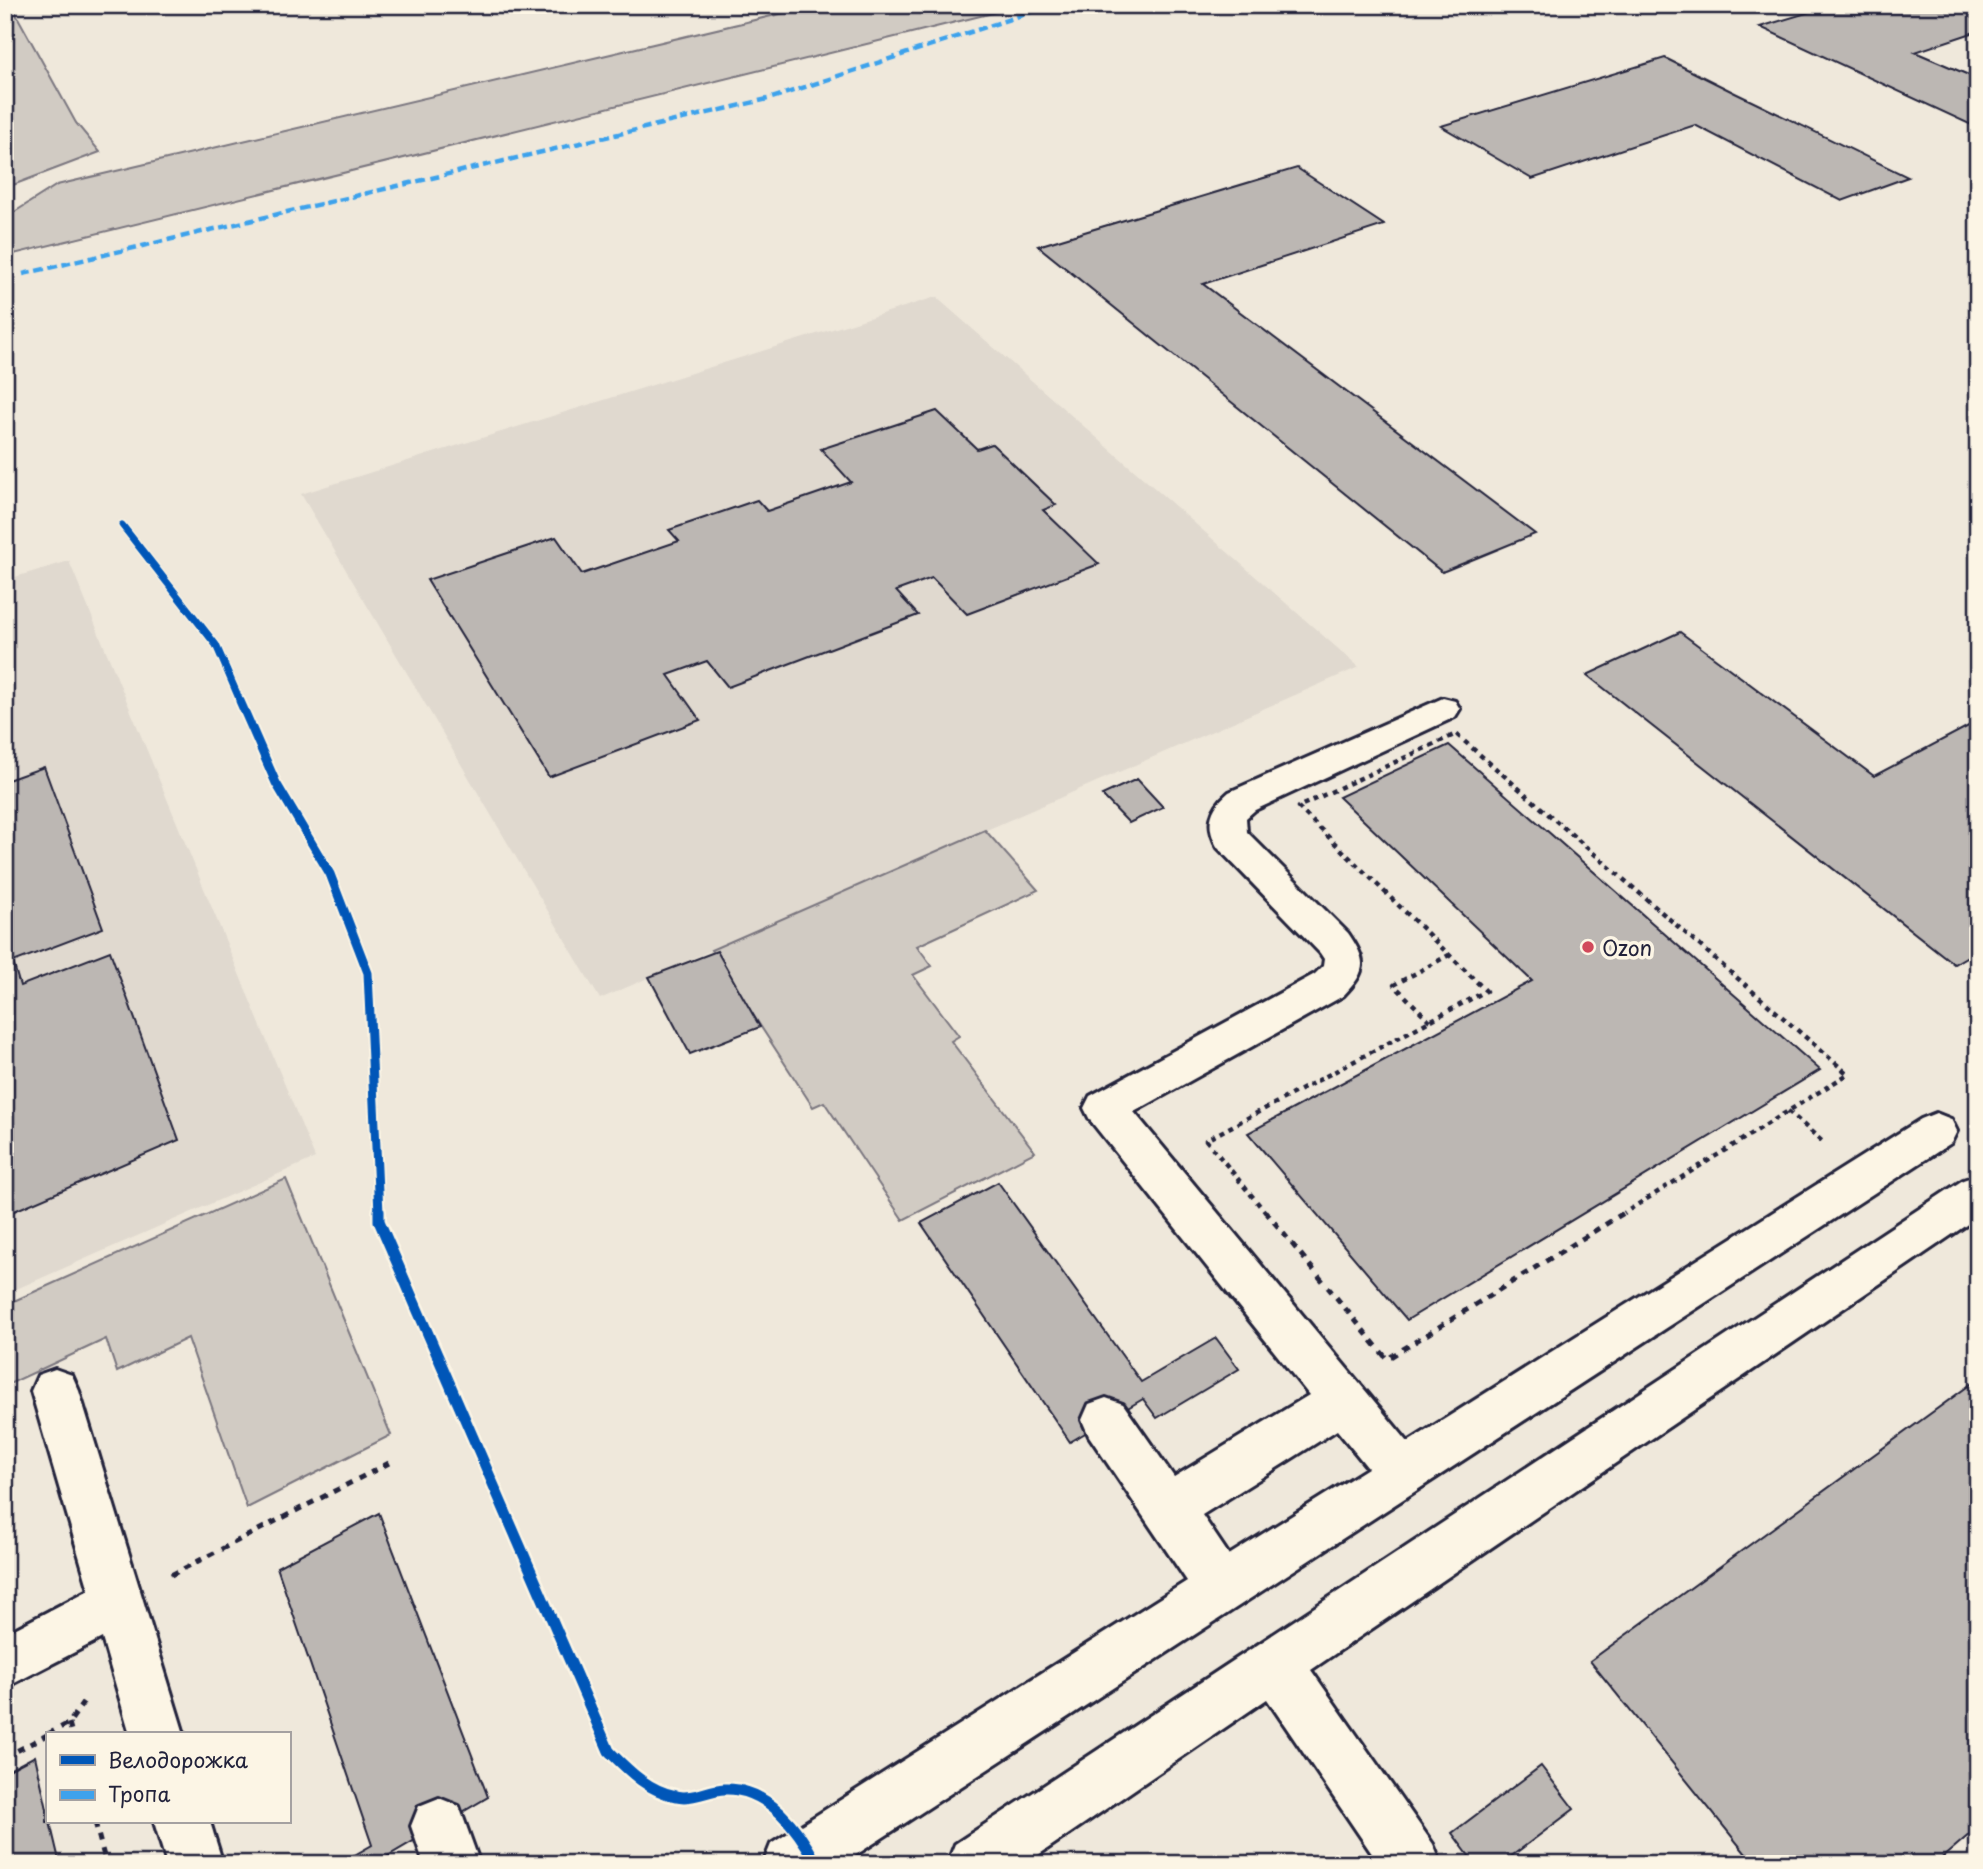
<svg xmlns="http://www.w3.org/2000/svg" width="1983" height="1869" font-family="'Playpen Sans',sans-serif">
	<rect width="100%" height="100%" fill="#efe8db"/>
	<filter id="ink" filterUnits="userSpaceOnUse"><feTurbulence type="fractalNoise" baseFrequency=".0143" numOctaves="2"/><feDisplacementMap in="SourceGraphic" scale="14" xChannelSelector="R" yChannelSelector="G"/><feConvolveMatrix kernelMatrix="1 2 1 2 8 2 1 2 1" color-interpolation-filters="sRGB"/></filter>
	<g filter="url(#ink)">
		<g fill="#e0d9cf">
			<polygon points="936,297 1359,667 600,999 301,494"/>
			<polygon points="69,561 315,1158 5,1294 5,580"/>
		</g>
		<g fill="#d1cbc3" stroke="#7a767f" stroke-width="2">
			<polygon points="5,5 11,5 76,123 100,152 5,188"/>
			<polygon points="818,5 1025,5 14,254 5,248 5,218 57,185"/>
			<polygon points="985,830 1038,890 917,946 932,966 913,975 959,1036 951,1041 1035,1152 903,1220 824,1102 813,1107 711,950"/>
			<polygon points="286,1179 391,1435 247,1508 188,1338 117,1372 106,1339 5,1386 5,1305"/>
		</g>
		<g fill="#bcb7b3" stroke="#22223b" stroke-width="2">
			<polygon points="1833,5 1978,5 1978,31 1915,52 1978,79 1978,128 1760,27"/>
			<polygon points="1665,58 1735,93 1908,177 1842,201 1695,125 1532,179 1441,126"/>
			<polygon points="1297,168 1384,225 1203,284 1535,534 1442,572 1038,246"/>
			<polygon points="937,411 977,449 992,444 1056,505 1043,510 1099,564 967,614 932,578 896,591 918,615 728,687 707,661 668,675 700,720 549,777 427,580 556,537 582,574 679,541 669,530 757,500 767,511 851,482 821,449"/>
			<polygon points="1680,632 1874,776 1978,721 1978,950 1954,964 1587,675"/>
			<polygon points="1449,745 1820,1070 1407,1320 1248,1133 1532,981 1339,797"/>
			<polygon points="44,767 103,928 13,962 20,986 110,951 179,1140 5,1215 5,781"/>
			<polygon points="1137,779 1163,807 1129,823 1102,795"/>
			<polygon points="717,951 760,1027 690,1054 649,977"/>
			<polygon points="998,1182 1141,1382 1216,1338 1239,1369 1157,1418 1143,1399 1070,1442 921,1223"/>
			<polygon points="1978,1379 1978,1827 1935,1864 1754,1864 1590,1661"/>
			<polygon points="379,1513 488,1797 388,1856 391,1864 339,1864 372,1845 277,1567"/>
			<polygon points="35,1756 47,1809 47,1822 50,1822 60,1864 5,1864 5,1772"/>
			<polygon points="1541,1766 1574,1809 1501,1864 1466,1864 1472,1860 1452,1833"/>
		</g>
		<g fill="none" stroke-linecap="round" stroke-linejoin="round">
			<defs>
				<g id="minor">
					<path d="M1443 698 1455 701 1460 709 1455 717 1255 810 1246 818 1247 832 1348 933C1367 961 1368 970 1343 996L1134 1112 1408 1442 1921 1119 1936 1113 1951 1119 1957 1131 1951 1143 842 1864H763L771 1844 1187 1581 1089 1436 1082 1420 1089 1404 1106 1398 1123 1404 1174 1477 1309 1395 1090 1120 1084 1108 1090 1096 1315 974 1323 966 1324 959 1320 953 1218 848C1205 826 1209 809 1229 792ZM1337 1430 1368 1468 1229 1555 1202 1515Z"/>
					<polygon points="1978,1175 1978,1217 1311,1670 1433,1844 1441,1864 1379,1864 1267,1699 1025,1864 947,1864 955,1844 1963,1180"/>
					<polygon points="55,1369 72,1375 79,1391 184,1734 130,1734 102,1638 5,1688 5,1634 89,1590 31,1391 38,1375"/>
					<polygon points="439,1798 459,1806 480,1864 424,1864 411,1826 419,1806"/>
					<polygon points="154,1822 210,1822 223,1864 167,1864"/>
				</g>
			</defs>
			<use href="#minor" stroke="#22223b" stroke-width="6"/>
			<g stroke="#22223b" stroke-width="4.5" stroke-dasharray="5 5" stroke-linecap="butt">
				<polyline points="1430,1021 1394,985 1449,955"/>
				<polyline points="1788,1111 1824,1143"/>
				<polyline points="1266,1213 1206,1140 1486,991 1298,807 1456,734 1848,1074 1624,1213"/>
			</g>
			<g stroke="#22223b" stroke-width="5" stroke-dasharray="7 7" stroke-linecap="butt">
				<polyline points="1265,1211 1387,1359 1627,1211"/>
				<polyline points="171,1575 391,1462"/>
				<polyline points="69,1723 72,1734"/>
				<polyline points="48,1734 69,1723 85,1700"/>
				<polyline points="5,1757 47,1735"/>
				<polyline points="95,1822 106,1864"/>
			</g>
			<use href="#minor" fill="#fcf5e5" fill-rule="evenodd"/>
			<polyline stroke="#3ea2ec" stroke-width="4.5" stroke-dasharray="9 4.5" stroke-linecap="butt" points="23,274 772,98 1031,12 1060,5"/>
			<defs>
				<polyline id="cycleway-far2" points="122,525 216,645 241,703"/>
				<polyline id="cycleway-far1" points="240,701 276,783 330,874 368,973 379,1213"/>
				<path id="cycleway" d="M379 1211V1221L609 1751C628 1770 648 1791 676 1796 692 1800 708 1790 724 1789 768 1787 799 1830 817 1864"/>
			</defs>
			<use href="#cycleway-far2" stroke="#fcf5e5" stroke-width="10"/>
			<use href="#cycleway-far1" stroke="#fcf5e5" stroke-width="13"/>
			<use href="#cycleway" stroke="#fcf5e5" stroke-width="16"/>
			<use href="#cycleway-far2" stroke="#0057b8" stroke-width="7"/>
			<use href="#cycleway-far1" stroke="#0057b8" stroke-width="9"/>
			<use href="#cycleway" stroke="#0057b8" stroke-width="11"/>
		</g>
	</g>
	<circle fill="#d1495b" stroke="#fcf5e5" stroke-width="2.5" cx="1588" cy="947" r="7"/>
	<g text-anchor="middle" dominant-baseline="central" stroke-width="7" stroke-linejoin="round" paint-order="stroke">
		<g font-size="21" fill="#22223b" stroke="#fcf5e5" text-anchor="start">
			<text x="1602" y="947">Ozon</text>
		</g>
	</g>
	<rect width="1983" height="1869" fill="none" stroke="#fcf5e5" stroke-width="28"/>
	<rect x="14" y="14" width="1955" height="1841" fill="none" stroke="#22223b" stroke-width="2.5" filter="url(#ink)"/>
	<rect x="46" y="1732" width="245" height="91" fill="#fcf5e5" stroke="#a5a1a1" stroke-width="2"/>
	<rect x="60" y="1755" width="35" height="10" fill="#0057b8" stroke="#a5a1a1" stroke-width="2"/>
	<text x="108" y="1768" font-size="21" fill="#22223b">Велодорожка</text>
	<rect x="60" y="1790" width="35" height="10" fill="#3ea2ec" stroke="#a5a1a1" stroke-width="2"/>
	<text x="108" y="1802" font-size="21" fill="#22223b">Тропа</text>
</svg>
